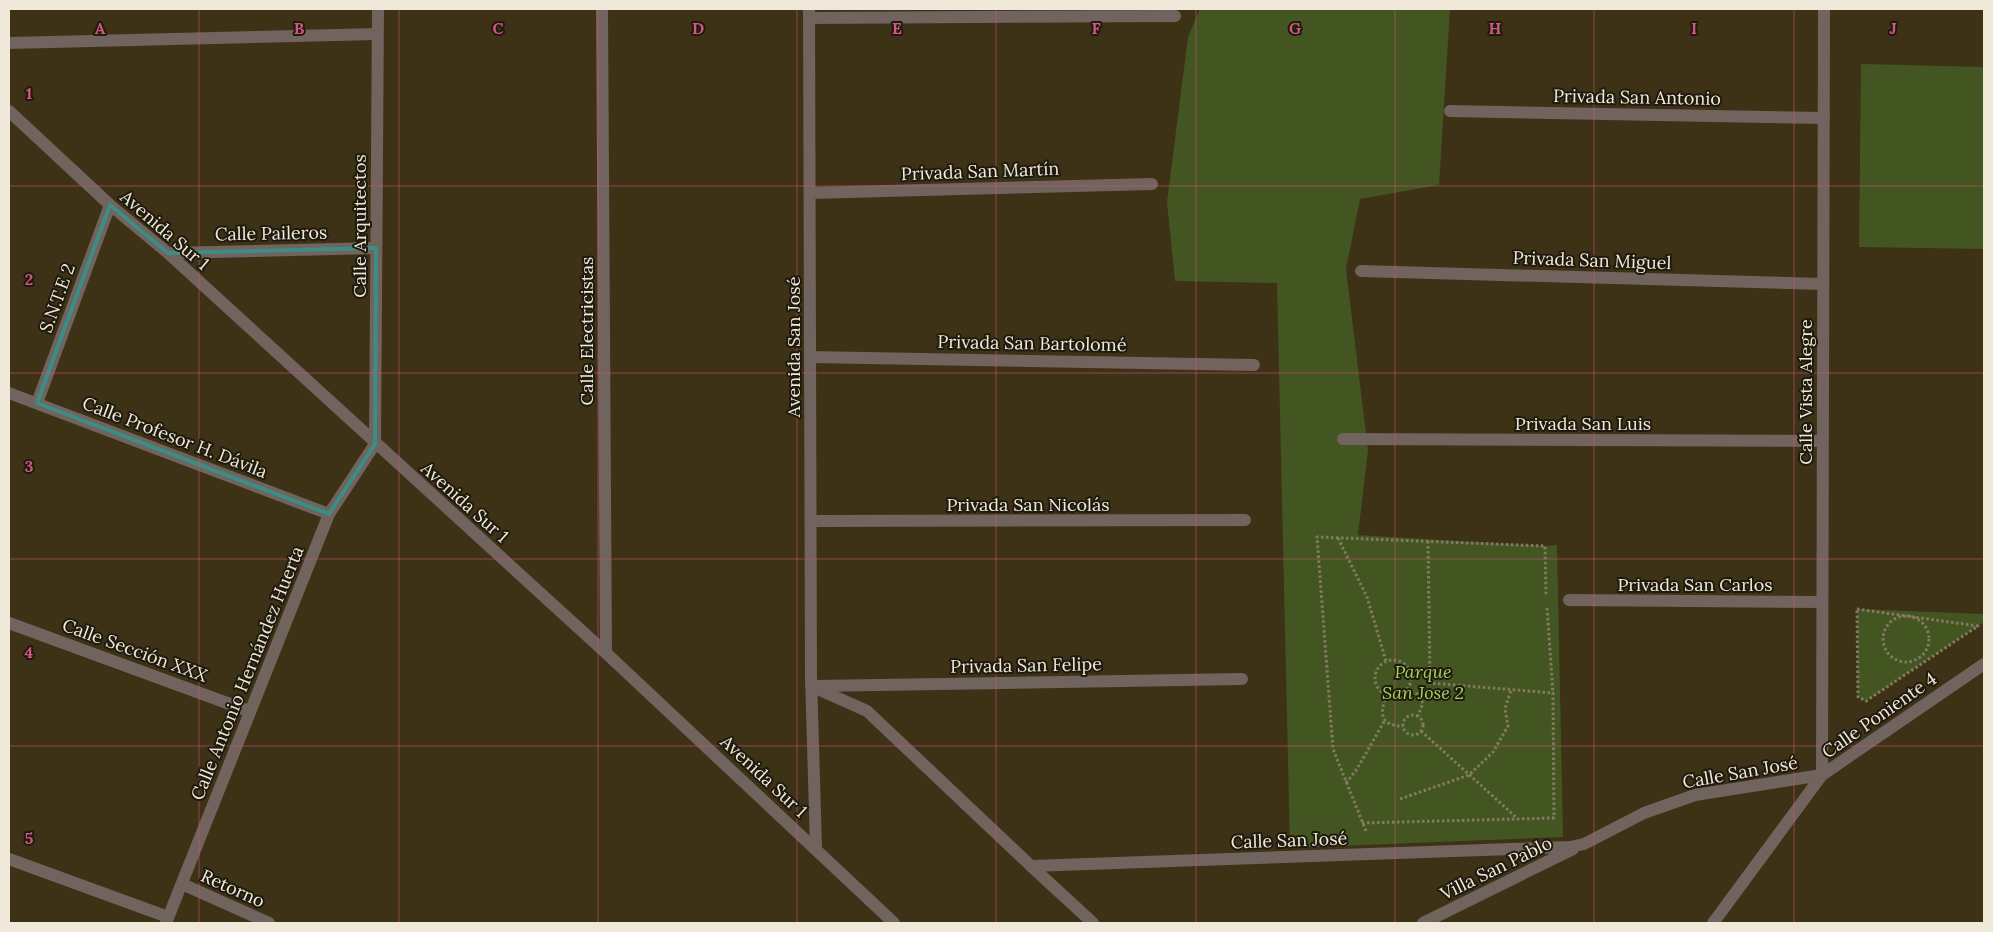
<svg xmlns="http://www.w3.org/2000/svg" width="1993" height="932" font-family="Lora,serif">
	<rect width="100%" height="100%" fill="#3d3116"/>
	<g fill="#435621">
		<polygon points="1200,9 1450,9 1439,185 1360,199 1346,269 1368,450 1358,535 1545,546 1557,545 1563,837 1290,848 1277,283 1175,281 1167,202 1188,37"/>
		<polygon points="1861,64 1984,67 1984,249 1859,247"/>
		<polygon points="1857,609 1984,614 1984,622 1866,701 1858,697"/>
	</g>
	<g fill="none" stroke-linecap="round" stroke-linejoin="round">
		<g stroke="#847a63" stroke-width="3" stroke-dasharray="2.5 2.5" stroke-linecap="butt">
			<polyline points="1338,538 1367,597 1386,661"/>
			<polyline points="1547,608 1553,693"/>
			<polygon points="1857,609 1978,626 1866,701 1858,697"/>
			<circle cx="1906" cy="639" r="23"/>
			<circle cx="1393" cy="678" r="18"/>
			<polyline points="1406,690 1417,694 1423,703 1418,716"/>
			<path d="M1387 695C1379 713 1380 726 1403 726"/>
			<circle cx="1413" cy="725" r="10"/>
			<polyline points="1421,731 1518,819"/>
			<polyline points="1346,783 1357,769 1385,720"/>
			<polyline points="1400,799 1469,775 1493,752 1508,726 1505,709 1511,690"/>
			<polyline points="1362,823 1554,818 1553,693 1430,683 1428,541"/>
			<polyline points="1366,831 1333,749 1317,537 1545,546 1546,595"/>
		</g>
		<g stroke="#71635d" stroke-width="12">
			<polyline points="602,9 606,653"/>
			<polyline points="809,9 811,676 816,848"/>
			<polyline points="809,18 1175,16"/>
			<polyline points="9,43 377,34"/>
			<polyline points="1450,111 1824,118"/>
			<polyline points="810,193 1152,184"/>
			<polyline points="168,253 376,248"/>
			<polyline points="1361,271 1823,284"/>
			<polyline points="810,357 1254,365"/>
			<polyline points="9,393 329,514"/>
			<polyline points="37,403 110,205"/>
			<polyline points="1343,439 1822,441"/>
			<polyline points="811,521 1245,520"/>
			<polyline points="1569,600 1822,602"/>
			<polyline points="9,623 249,711"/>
			<polyline points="811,686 867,711 1031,866 1570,847 1584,844 1644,813 1695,795 1822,775 1824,9"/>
			<polyline points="815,686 1242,679"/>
			<polyline points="9,859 168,917"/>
			<polyline points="1031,866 1093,923"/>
			<polyline points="182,884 269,923"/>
			<polyline points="166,923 329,514 375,444 378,9"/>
			<polyline points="1423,923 1573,849"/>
			<polyline points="1713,923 1822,775 1984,664"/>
		</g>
		<polyline stroke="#71635d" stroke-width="12" points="9,111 110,205 168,253 606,653 894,923"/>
	</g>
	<path fill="none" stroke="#3c8d83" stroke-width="4" stroke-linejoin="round" d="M110 205 168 253 376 248 375 444 329 514 37 403Z"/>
	<path fill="none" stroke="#d05781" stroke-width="1" stroke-opacity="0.55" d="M199 9V923M399 9V923M598 9V923M797 9V923M996 9V923M1196 9V923M1395 9V923M1594 9V923M1794 9V923M9 186H1984M9 373H1984M9 559H1984M9 746H1984"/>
	<g text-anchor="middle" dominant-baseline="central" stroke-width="4" stroke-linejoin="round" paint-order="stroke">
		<g font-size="18" fill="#f0e9d9" stroke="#1f1a0e">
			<text transform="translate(1637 97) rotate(1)">Privada San Antonio</text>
			<text transform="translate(980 171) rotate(-2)">Privada San Martín</text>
			<text transform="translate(359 226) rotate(-90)">Calle Arquitectos</text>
			<text transform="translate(165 230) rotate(41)">Avenida Sur 1</text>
			<text transform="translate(271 233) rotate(-1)">Calle Paileros</text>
			<text transform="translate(1592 260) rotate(2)">Privada San Miguel</text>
			<text transform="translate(57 298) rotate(-70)">S.N.T.E 2</text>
			<text transform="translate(586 331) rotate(-90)">Calle Electricistas</text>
			<text transform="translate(1032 343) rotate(1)">Privada San Bartolomé</text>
			<text transform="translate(793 347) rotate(-90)">Avenida San José</text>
			<text transform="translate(1805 392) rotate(-90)">Calle Vista Alegre</text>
			<text x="1583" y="423">Privada San Luis</text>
			<text transform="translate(175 437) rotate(21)">Calle Profesor H. Dávila</text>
			<text transform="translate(465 502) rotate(42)">Avenida Sur 1</text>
			<text x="1028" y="504">Privada San Nicolás</text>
			<text x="1695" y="584">Privada San Carlos</text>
			<text transform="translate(135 650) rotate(20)">Calle Sección XXX</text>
			<text transform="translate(1026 665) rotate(-1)">Privada San Felipe</text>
			<text transform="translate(247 673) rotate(-68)">Calle Antonio Hernández Huerta</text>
			<text transform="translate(1879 715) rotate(-35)">Calle Poniente 4</text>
			<text transform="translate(1740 772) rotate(-10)">Calle San José</text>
			<text transform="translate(764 776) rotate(43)">Avenida Sur 1</text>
			<text transform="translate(1289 840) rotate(-2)">Calle San José</text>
			<text transform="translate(1496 868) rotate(-26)">Villa San Pablo</text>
			<text transform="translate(233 888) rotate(24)">Retorno</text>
		</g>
		<g font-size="18" font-style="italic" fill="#a7d05d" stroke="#1f1a0e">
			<text x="1423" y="671">Parque<tspan x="1423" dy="21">San Jose 2</tspan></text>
		</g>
	</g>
	<g font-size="16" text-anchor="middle" font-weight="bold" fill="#d05781" stroke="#1f1a0e" stroke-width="4" stroke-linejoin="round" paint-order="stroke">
		<text x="100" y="34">A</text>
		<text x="299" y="34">B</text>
		<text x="498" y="34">C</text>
		<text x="698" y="34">D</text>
		<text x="897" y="34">E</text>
		<text x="1096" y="34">F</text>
		<text x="1295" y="34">G</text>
		<text x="1495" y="34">H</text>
		<text x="1694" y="34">I</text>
		<text x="1893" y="34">J</text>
		<text x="29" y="99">1</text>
		<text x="29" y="285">2</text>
		<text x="29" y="472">3</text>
		<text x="29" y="658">4</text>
		<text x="29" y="844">5</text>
	</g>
	<rect width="1993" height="932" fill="none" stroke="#f0e9d9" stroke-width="20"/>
</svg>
